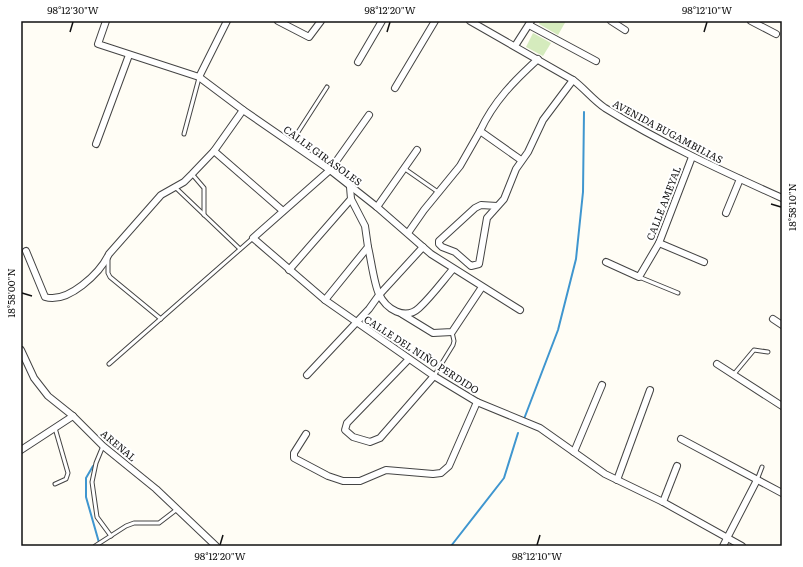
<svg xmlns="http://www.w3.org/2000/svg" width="803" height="567" font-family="Literata,serif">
	<rect width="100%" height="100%" fill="#fffdf5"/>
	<g fill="#d5ebbd">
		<polygon points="540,21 566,21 558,35 539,24"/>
		<polygon points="533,33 551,43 543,56 526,47"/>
	</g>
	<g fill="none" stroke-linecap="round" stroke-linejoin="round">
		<g stroke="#3f96cf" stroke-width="2">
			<polyline points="524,419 558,330 576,259 583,192 584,112"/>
			<polyline points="93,466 86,478 86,497 100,546"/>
			<polyline points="451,546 504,478 518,433"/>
		</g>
		<defs>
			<g id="lane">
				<polyline points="184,134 199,78"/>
				<polyline points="291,143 327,87"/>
				<polyline points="405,169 438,192"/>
				<polyline points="192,174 204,188 204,215"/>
				<polyline points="176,188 240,249"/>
				<polyline points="108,259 108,273 110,277 161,319"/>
				<polyline points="639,277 678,293"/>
				<polyline points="109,364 253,238"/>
				<polyline points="734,374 754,350 768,352"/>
				<polyline points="434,376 453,345 454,341 452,332"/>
				<polyline points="103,446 96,463 92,482 97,517 111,536"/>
				<polyline points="757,480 762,467"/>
				<polyline points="55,484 66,479 68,473 55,428"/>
				<polyline points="95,546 126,526 134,523 159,523 176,510"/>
			</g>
			<g id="street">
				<polyline points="106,21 98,44 199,77 243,110 330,170 377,207 431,254 520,310"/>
				<polyline points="278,21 309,37 321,21"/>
				<path d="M470 21 573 80C584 88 593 100 605 108 661 143 722 171 782 198"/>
				<polyline points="611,21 625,30"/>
				<polyline points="751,21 776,34"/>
				<polyline points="529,25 596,61"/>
				<polyline points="515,46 531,21"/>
				<polyline points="358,62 382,21"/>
				<polyline points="199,77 227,21"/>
				<polyline points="395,88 435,21"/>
				<polyline points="369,115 330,170 253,238 325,300 434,376 477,402 540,428 605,474 663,502 742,546"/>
				<polyline points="96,144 129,55"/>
				<polyline points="214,151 283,211"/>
				<path d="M521 160 480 131C494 101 514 81 538 59"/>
				<polyline points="497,206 481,205 475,208 439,241 439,244 442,247 455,252 471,266 479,264 487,218 504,199 516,169 528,152 543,120 573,80"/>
				<polyline points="377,207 417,150"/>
				<polyline points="726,213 740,179"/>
				<polyline points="408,233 424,210 460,166 480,131"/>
				<polyline points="659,243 704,262"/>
				<path d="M368 247C371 259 374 284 379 294 386 309 405 321 419 308 431 297 442 282 453 269"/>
				<path d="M26 251 45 297C68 304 100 273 109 254L161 195 184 182 192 174 214 151 243 110"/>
				<polyline points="606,262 639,277 659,243 692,157"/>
				<polyline points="289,270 351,199 350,187"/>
				<polyline points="325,300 368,247 365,226 351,199"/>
				<polyline points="402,314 433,333 452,332 482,287"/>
				<polyline points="773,319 782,325"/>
				<polyline points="21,350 34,378 48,396 73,416 103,446 156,489 216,546"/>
				<polyline points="409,359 347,423 345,430 353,437 370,442 380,438 434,376"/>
				<polyline points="717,364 782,406"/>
				<polyline points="307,375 369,309 379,295 423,247"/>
				<polyline points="306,434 294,453 294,458 328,476 343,481 360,481 386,470 433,474 441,473 449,466 477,402"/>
				<polyline points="681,439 782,493"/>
				<polyline points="21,450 73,416"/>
				<polyline points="574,452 602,385"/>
				<polyline points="617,480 650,390"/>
				<polyline points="663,502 677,466"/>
				<polyline points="723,546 757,480"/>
			</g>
		</defs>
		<use href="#lane" stroke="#444" stroke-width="5"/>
		<use href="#street" stroke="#444" stroke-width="8"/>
		<use href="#lane" stroke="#fff" stroke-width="3"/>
		<use href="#street" stroke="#fff" stroke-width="6"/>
	</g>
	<path fill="none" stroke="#111" stroke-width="1.5" d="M70 32 73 22M387 32 390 22M704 32 707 22M771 204 781 207M22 293 32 296M220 545 223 535M537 545 540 535"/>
	<g text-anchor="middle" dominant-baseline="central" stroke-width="4" stroke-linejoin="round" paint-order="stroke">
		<g font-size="10" fill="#111" stroke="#fff">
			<text transform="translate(668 131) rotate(28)">AVENIDA BUGAMBILIAS</text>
			<text transform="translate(323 155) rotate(36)">CALLE GIRASOLES</text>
			<text transform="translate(663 203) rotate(-69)">CALLE AMEYAL</text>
			<text transform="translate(422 354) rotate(33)">CALLE DEL NIÑO PERDIDO</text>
			<text transform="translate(119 445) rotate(40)">ARENAL</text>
		</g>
	</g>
	<rect width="803" height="567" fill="none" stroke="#ffffff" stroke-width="44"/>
	<rect x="22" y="22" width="759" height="523" fill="none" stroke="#111" stroke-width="1.5"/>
	<g font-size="10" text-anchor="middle" fill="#111">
		<text x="73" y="14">98°12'30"W</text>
		<text x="390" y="14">98°12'20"W</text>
		<text x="707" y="14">98°12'10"W</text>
		<text transform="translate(792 207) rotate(-90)" y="4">18°58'10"N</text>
		<text transform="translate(11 293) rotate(-90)" y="4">18°58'00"N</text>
		<text x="220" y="560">98°12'20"W</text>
		<text x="537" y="560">98°12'10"W</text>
	</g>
</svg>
